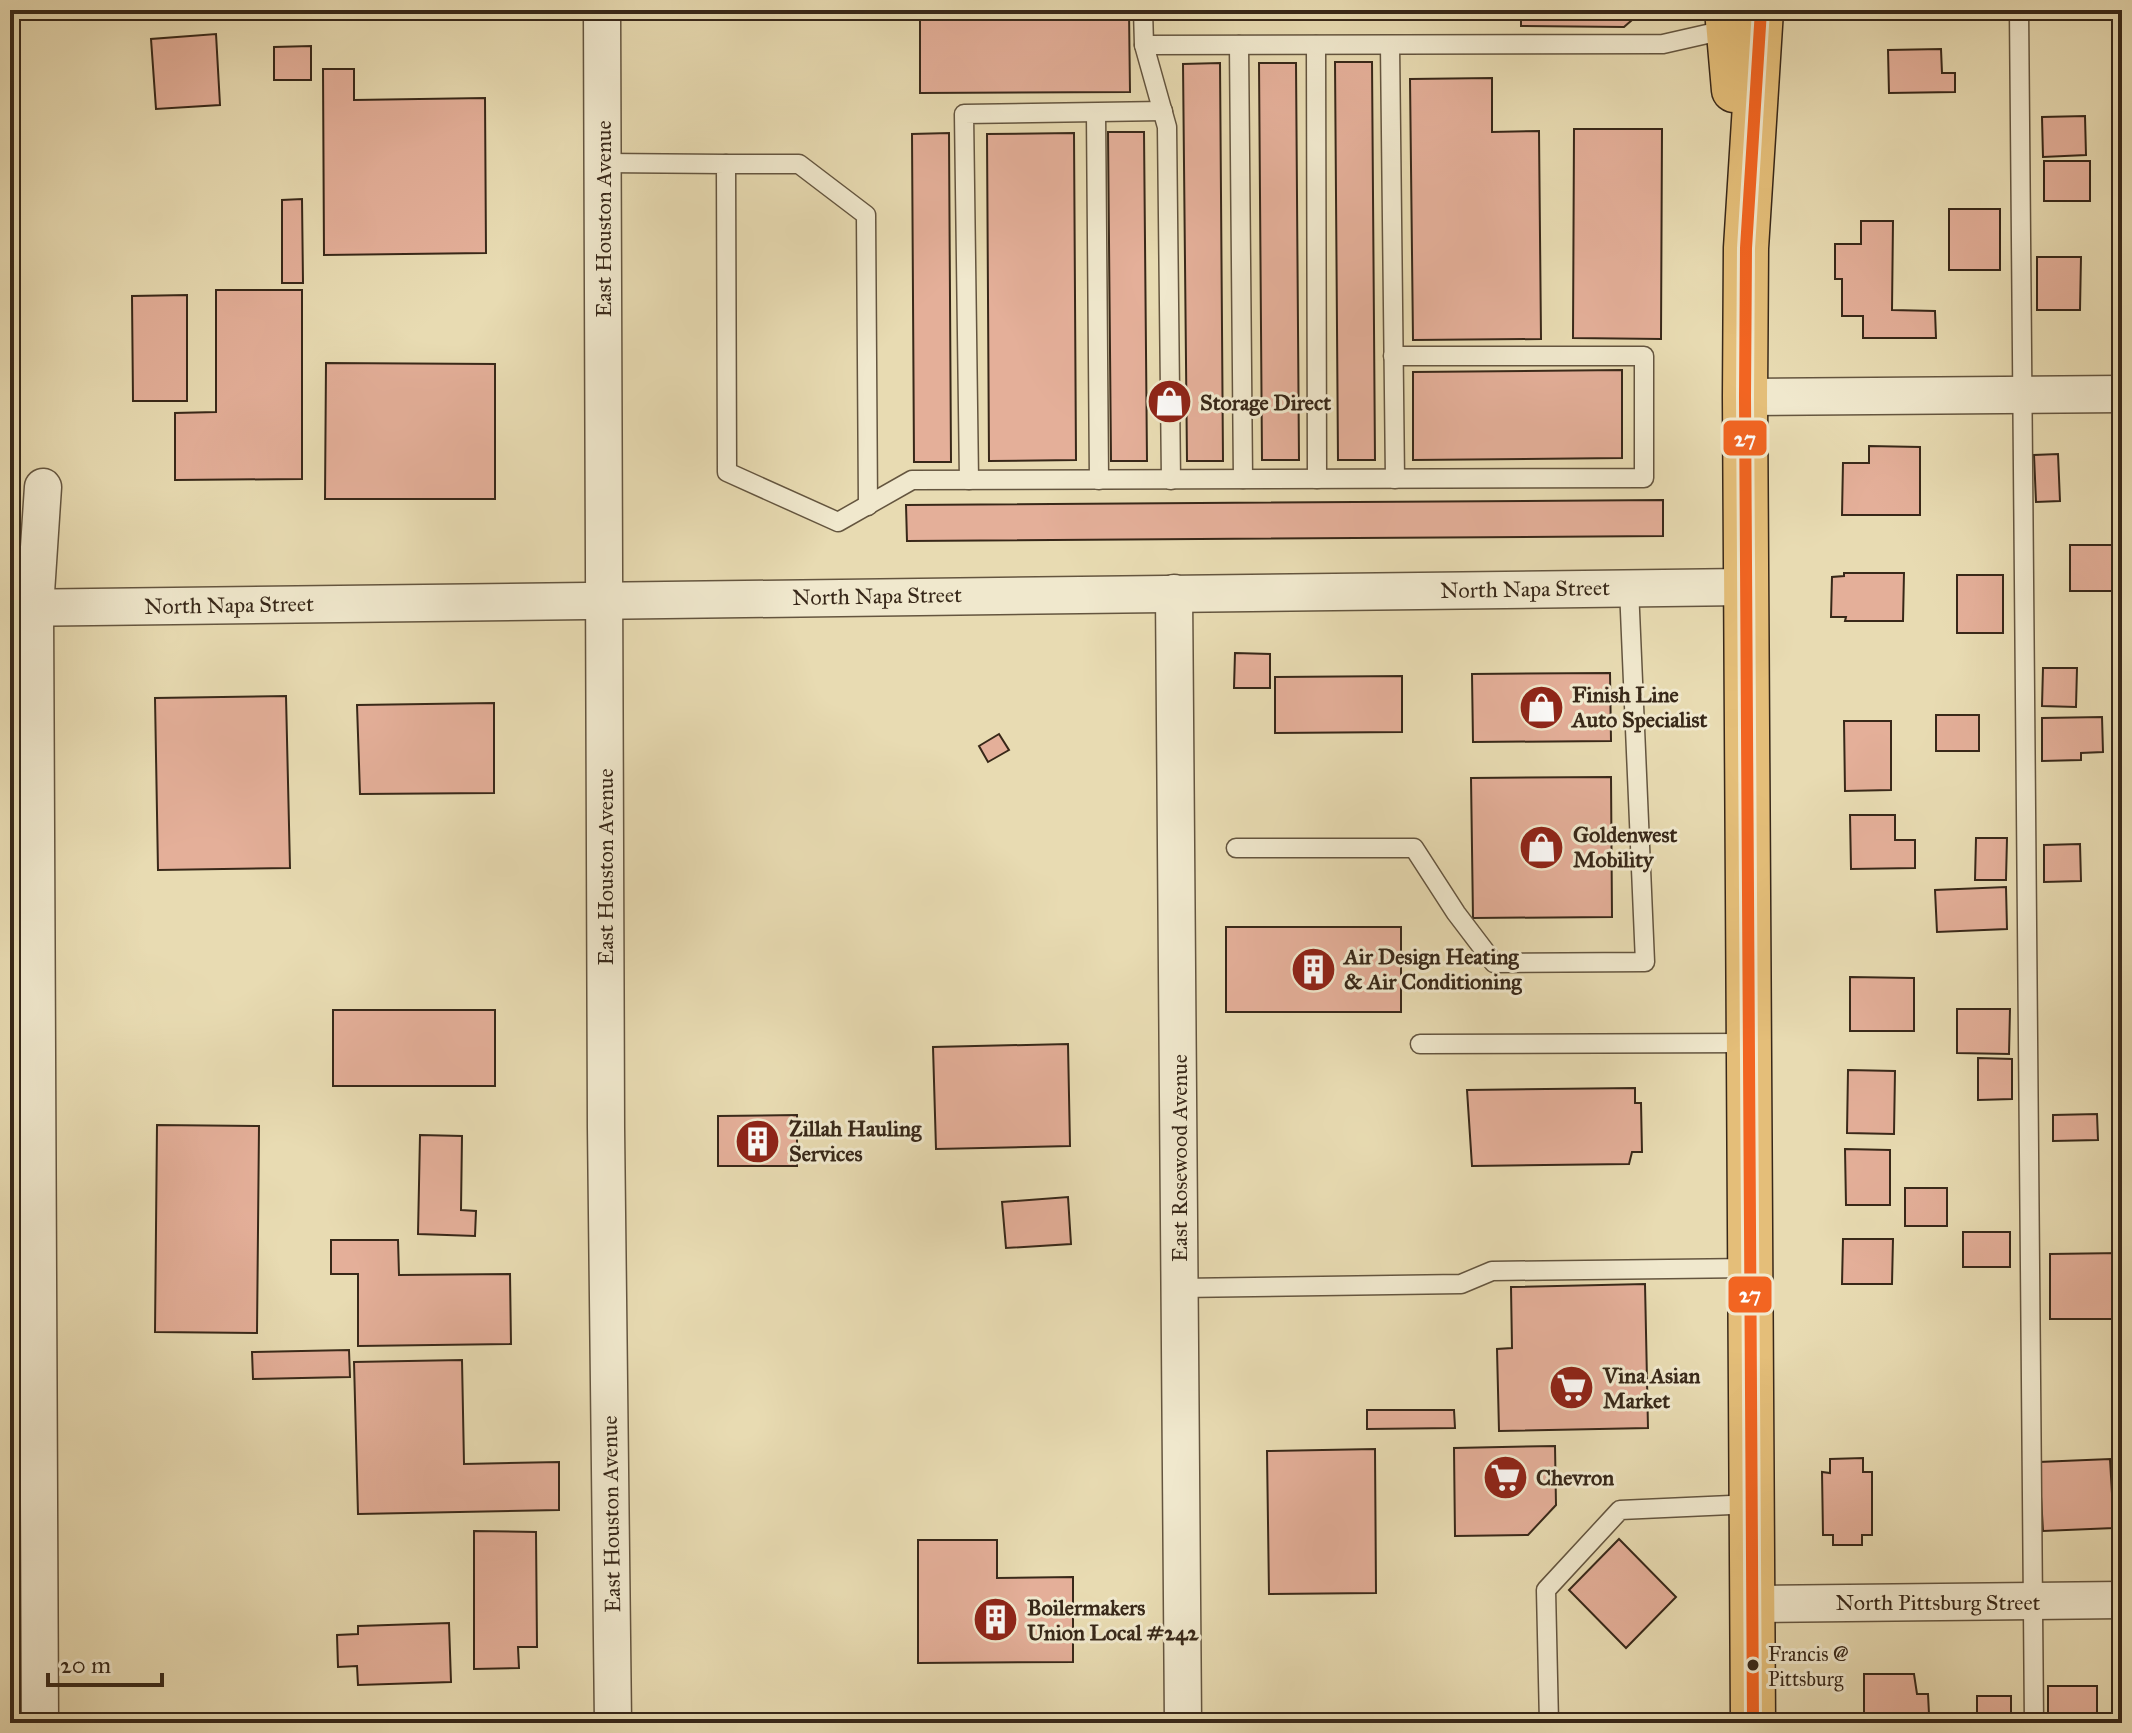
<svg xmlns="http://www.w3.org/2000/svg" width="2132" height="1733" font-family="'IM FELL Great Primer',serif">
	<rect width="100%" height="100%" fill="#e8dbb2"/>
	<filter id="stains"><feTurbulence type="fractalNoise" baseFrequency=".0025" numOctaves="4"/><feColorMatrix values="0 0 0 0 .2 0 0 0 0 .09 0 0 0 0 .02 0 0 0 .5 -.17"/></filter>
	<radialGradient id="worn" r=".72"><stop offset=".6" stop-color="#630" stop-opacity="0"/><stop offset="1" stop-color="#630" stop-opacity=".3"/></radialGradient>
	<g fill="#e4af99" stroke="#382819" stroke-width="2">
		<polygon points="920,10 1129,10 1130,92 920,93"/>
		<polygon points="1172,10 1467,10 1467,14 1172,18"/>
		<polygon points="1502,10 1632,10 1632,20 1624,27 1521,26 1521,14 1502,14"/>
		<rect x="1834" y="10" width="44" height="9"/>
		<polygon points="2036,10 2078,10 2078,19 2036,18"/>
		<polygon points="216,34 220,105 156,109 151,39"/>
		<polygon points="311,46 311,80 274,80 274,47"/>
		<polygon points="1941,49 1942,73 1955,73 1955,92 1889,93 1888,50"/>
		<polygon points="1335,62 1372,62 1375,460 1338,460"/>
		<polygon points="1220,63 1223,461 1187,461 1183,64"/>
		<polygon points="1259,63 1296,63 1299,460 1262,460"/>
		<polygon points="323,69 354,69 354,100 485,98 486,253 324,255"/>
		<polygon points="1492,78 1492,132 1539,131 1541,339 1413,340 1410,79"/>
		<polygon points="2085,116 2086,155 2043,157 2042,117"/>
		<polygon points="1574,129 1662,129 1661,339 1573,338"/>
		<polygon points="1108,132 1144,132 1147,461 1111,461"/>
		<polygon points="949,133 951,462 914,462 912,134"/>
		<polygon points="1074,133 1076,460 989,461 987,134"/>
		<rect x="2044" y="161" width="46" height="40"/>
		<polygon points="302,199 303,283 282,283 282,200"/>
		<rect x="1949" y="209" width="51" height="61"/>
		<polygon points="1861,221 1893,221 1892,310 1935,311 1936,338 1863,338 1863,316 1842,316 1842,279 1835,279 1835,244 1861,244"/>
		<polygon points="2037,257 2081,257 2080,310 2037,310"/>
		<polygon points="216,290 302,290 302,479 175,480 175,413 216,412"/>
		<polygon points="187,295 187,401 133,401 132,296"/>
		<polygon points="326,363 495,364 495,499 325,499"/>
		<polygon points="1622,370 1622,458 1413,460 1413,372"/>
		<polygon points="1869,446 1920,447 1920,515 1842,515 1843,463 1869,463"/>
		<polygon points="2058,454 2060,501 2036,502 2034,455"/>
		<polygon points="1663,500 1663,536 907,541 906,505"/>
		<rect x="2070" y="545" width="42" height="46"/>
		<polygon points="1844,573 1904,573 1903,621 1845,621 1846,617 1831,617 1832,577 1844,576"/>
		<rect x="1957" y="575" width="46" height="58"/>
		<polygon points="1235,653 1270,654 1270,688 1234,688"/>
		<polygon points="2043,668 2077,668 2076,707 2042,706"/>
		<polygon points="1610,673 1611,741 1473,742 1472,674"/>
		<polygon points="1402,676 1402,732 1275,733 1275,677"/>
		<polygon points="286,696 290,868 158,870 155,698"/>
		<polygon points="494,703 494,793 360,794 357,705"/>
		<rect x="1936" y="715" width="43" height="36"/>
		<polygon points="2102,717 2103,752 2081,753 2081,760 2042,761 2042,718"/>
		<polygon points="1844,721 1891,721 1891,790 1845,791"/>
		<polygon points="999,734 1009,750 988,762 979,746"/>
		<polygon points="1611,777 1612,917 1473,918 1471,778"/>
		<polygon points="1850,815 1895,815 1895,840 1915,840 1915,868 1851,869"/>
		<polygon points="1976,838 2007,838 2006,880 1975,880"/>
		<polygon points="2080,844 2081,881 2044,882 2044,845"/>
		<polygon points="2006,887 2007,929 1937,932 1935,890"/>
		<rect x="1226" y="927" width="175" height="85"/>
		<polygon points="1850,977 1914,978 1914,1031 1850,1031"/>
		<polygon points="1957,1009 2010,1009 2009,1054 1957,1053"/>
		<rect x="333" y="1010" width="162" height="76"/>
		<polygon points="1068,1044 1070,1146 936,1149 933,1047"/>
		<polygon points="1978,1058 2012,1059 2012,1099 1978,1100"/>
		<polygon points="1848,1070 1895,1071 1894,1134 1847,1133"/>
		<polygon points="1635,1088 1635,1103 1641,1103 1642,1152 1632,1152 1629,1164 1472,1166 1467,1090"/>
		<polygon points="2097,1114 2098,1140 2053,1141 2053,1115"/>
		<polygon points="797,1115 797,1166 718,1166 718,1116"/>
		<polygon points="157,1125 259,1126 257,1333 155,1332"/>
		<polygon points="420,1135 462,1136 461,1210 476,1211 475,1236 418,1234"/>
		<polygon points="1845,1149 1890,1150 1890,1205 1846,1205"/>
		<rect x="1905" y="1188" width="42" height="38"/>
		<polygon points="1068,1197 1071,1244 1006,1248 1002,1202"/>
		<rect x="1963" y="1232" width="47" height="35"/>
		<polygon points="1843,1239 1893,1239 1892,1284 1842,1284"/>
		<polygon points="331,1240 398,1240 399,1275 510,1274 511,1344 358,1346 358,1274 331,1274"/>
		<polygon points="2121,1253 2121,1319 2050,1319 2050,1254"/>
		<polygon points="1645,1284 1648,1428 1499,1431 1497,1349 1512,1348 1511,1287"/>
		<polygon points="349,1350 350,1377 253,1379 252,1352"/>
		<polygon points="462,1360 464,1464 559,1462 559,1510 358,1514 354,1362"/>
		<polygon points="1367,1410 1454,1410 1455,1428 1367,1429"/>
		<polygon points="1555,1446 1556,1505 1528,1535 1455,1536 1454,1448"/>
		<polygon points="1375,1449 1376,1593 1269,1594 1267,1451"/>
		<polygon points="1863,1458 1863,1472 1872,1472 1872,1535 1862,1535 1862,1545 1833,1545 1833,1535 1823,1535 1822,1472 1830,1473 1830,1459"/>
		<polygon points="2110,1459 2114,1528 2043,1531 2039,1462"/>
		<polygon points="474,1531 536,1532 537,1647 518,1647 519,1668 474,1669"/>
		<polygon points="1619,1539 1676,1597 1626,1648 1569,1590"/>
		<polygon points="918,1540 997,1540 997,1578 1073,1577 1073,1662 918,1663"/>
		<polygon points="449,1623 451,1682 358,1685 357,1666 338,1667 337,1635 358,1634 358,1626"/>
		<polygon points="1864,1674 1914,1674 1917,1694 1928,1694 1929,1714 1911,1713 1911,1723 1864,1723"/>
		<rect x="2048" y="1686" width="49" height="37"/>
		<rect x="1977" y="1696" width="34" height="27"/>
	</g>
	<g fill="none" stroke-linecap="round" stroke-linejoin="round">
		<defs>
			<g id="service">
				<polyline points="1143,10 1144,45 1167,127 1171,480"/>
				<polyline points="2019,10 2034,1723"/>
				<polyline points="1144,45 1663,44 1729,29"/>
				<polyline points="1239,45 1243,479"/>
				<polyline points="1316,45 1317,479"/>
				<polyline points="1390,45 1395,479"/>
				<polyline points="1096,113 1099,480"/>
				<polyline points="603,163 726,164 727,472 838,522 912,480 1644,478 1644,356 1393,356"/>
				<polyline points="726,164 799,164 866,215 868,506"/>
				<polyline points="969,480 964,114 1163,111"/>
				<polyline points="1236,848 1414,848 1456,913 1494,963 1645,962 1629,588"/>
				<polyline points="1420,1044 1749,1043"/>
				<polyline points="1180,1288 1461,1284 1492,1271 1750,1268"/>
				<polyline points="1549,1723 1546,1590 1620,1510 1753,1504"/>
			</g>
			<g id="minor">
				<polyline points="602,10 606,1128 613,1723"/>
				<polyline points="1745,397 2122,394"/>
				<polyline points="1174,593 1183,1723"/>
				<polyline points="10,608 1744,587"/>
				<polyline points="1755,1604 2122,1600"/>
				<polyline points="40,1723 35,608 43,487"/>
			</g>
			<g id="primary">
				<polyline points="1727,10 1734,90"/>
				<polyline points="1753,1723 1745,397 1746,248 1761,10"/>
			</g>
		</defs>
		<use href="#service" stroke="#64553f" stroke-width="21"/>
		<use href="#minor" stroke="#64553f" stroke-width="39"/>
		<use href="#primary" stroke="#382819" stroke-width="47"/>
		<use href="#service" stroke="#f0e8cd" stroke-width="18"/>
		<use href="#minor" stroke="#f0e8cd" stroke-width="36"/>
		<use href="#primary" stroke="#e4be79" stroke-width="44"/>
		<defs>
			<polyline id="bus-1" points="1753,1723 1745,397 1746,248 1761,10"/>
		</defs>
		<use href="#bus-1" stroke="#f0e8cd" stroke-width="18"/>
		<use href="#bus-1" stroke="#f26522" stroke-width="12"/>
	</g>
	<defs>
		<symbol id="shop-disc" viewBox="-11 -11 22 22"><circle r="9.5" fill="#8f2418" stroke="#f0e8cd"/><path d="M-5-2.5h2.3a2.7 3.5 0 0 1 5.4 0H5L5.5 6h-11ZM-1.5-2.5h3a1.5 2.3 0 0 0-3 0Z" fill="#fff"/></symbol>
		<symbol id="building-disc" viewBox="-11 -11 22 22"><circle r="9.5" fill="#8f2418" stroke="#f0e8cd"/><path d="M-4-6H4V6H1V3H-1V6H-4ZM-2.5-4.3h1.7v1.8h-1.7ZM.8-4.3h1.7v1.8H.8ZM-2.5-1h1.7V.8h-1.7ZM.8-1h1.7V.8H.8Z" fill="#fff"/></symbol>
		<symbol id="supermarket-disc" viewBox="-11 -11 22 22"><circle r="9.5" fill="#8f2418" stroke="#f0e8cd"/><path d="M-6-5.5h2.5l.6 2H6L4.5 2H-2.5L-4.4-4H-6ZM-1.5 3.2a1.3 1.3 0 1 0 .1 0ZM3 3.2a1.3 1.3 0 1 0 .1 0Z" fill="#fff"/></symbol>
	</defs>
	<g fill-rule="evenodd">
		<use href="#shop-disc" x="1144" y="376" width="51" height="51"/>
		<use href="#shop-disc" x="1516" y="682" width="51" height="51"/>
		<use href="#shop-disc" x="1516" y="822" width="51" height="51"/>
		<use href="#building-disc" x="1288" y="944" width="51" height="51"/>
		<use href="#building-disc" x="732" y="1116" width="51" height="51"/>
		<use href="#supermarket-disc" x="1546" y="1362" width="51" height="51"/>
		<use href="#supermarket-disc" x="1480" y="1452" width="51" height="51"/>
		<use href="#building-disc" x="970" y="1594" width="51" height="51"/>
	</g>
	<circle fill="#382819" stroke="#f0e8cd" stroke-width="3" cx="1753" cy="1665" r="7"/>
	<g text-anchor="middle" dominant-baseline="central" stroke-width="6" stroke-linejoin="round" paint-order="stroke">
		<g font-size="20" fill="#382819" stroke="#f0e8cd" text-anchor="start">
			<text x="1768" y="1654">Francis @<tspan x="1768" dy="25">Pittsburg</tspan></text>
		</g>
		<g font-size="22" fill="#382819" stroke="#f0e8cd">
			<text transform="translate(603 219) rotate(-90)">East Houston Avenue</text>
			<text transform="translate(1525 589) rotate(-1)">North Napa Street</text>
			<text transform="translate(877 596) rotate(-1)">North Napa Street</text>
			<text transform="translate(229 605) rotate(-1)">North Napa Street</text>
			<text transform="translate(605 867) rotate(-90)">East Houston Avenue</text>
			<text transform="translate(1179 1158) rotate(-90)">East Rosewood Avenue</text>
			<text transform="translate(611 1514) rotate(-91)">East Houston Avenue</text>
			<text x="1938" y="1602">North Pittsburg Street</text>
		</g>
		<g font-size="22" font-weight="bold" fill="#382819" stroke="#f0e8cd" text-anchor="start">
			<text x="1200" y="402">Storage Direct</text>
			<text x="1572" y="694">Finish Line<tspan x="1572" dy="25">Auto Specialist</tspan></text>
			<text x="1573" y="834">Goldenwest<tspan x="1573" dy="25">Mobility</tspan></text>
			<text x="1344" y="956">Air Design Heating<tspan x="1344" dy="25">&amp; Air Conditioning</tspan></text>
			<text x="789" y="1128">Zillah Hauling<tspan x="789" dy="25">Services</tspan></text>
			<text x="1603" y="1375">Vina Asian<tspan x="1603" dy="25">Market</tspan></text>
			<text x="1536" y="1477">Chevron</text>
			<text x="1027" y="1607">Boilermakers<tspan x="1027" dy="25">Union Local #242</tspan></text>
		</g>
	</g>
	<g stroke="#f0e8cd" stroke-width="3">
		<rect x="1722" y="419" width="46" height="38" rx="8" fill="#f26522"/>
		<rect x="1727" y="1275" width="46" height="39" rx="8" fill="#f26522"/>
	</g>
	<g font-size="22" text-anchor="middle" font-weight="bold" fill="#fff">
		<text x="1745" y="446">27</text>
		<text x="1750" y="1302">27</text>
	</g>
	<rect width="2132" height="1733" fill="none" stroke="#e8dbb2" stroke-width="40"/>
	<rect x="12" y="12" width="2108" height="1709" fill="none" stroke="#382819" stroke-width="4"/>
	<rect x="20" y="20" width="2092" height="1693" fill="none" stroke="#382819" stroke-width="2"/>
	<path d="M48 1673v12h114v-12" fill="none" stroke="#382819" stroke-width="4"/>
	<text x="60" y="1673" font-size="24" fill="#382819" stroke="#f0e8cd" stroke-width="6" paint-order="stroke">20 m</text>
	<rect width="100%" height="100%" filter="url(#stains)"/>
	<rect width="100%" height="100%" fill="url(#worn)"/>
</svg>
